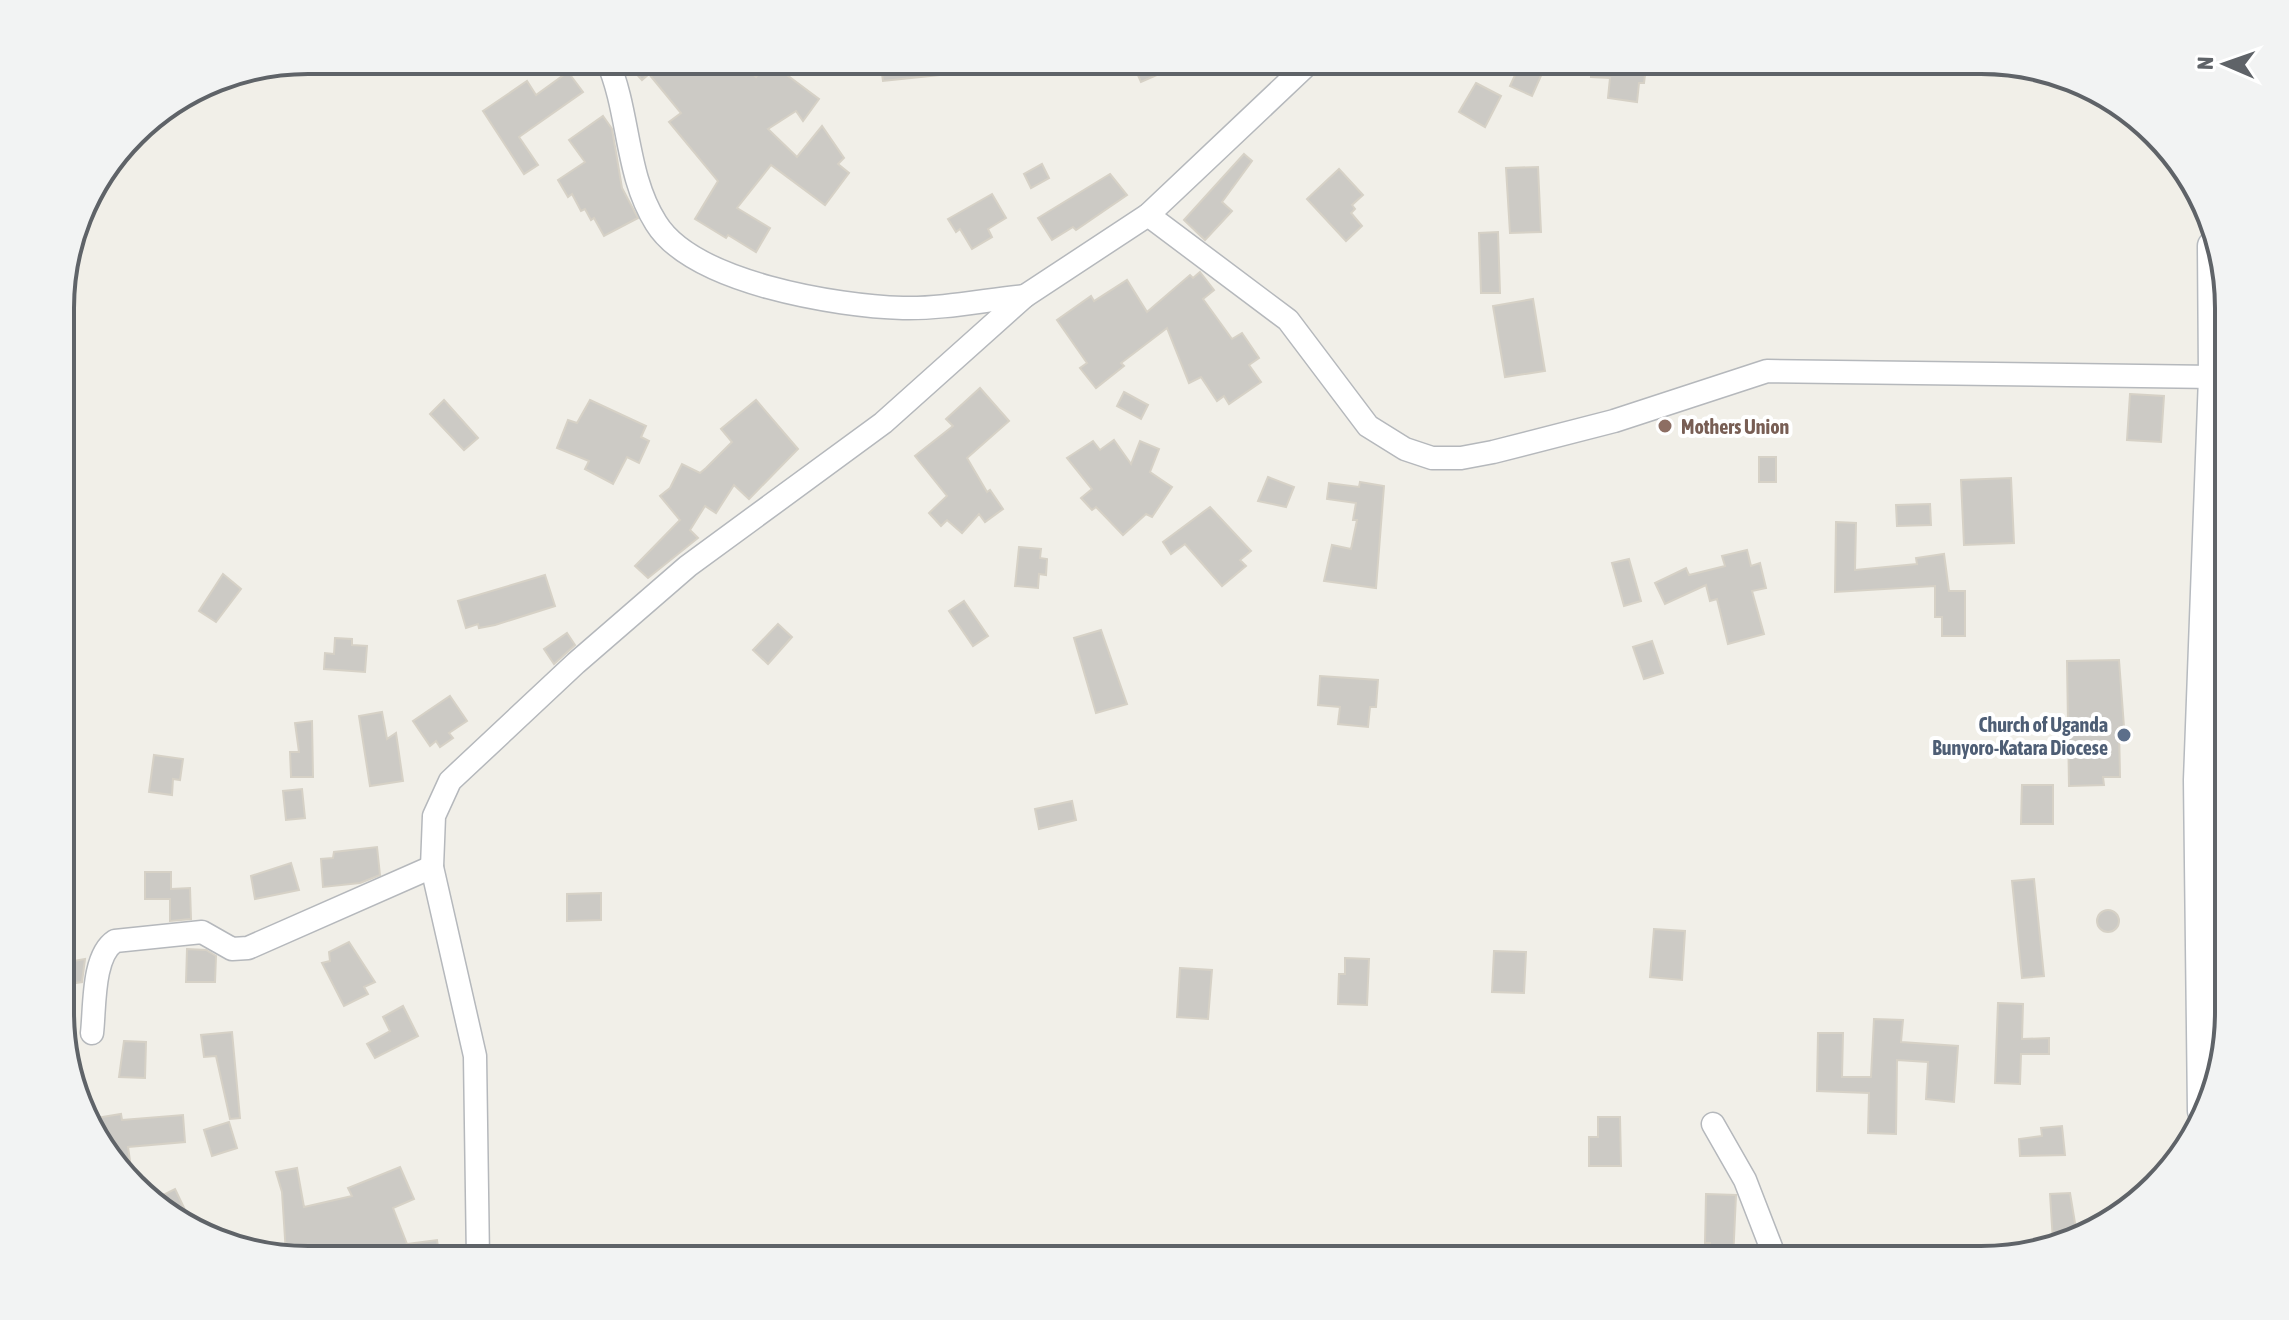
<svg xmlns="http://www.w3.org/2000/svg" width="2289" height="1320" font-family="'Asap Condensed',sans-serif">
	<rect width="100%" height="100%" fill="#f1efe8"/>
	<g fill="#cccac5" stroke="#d6d1c6" stroke-width="2">
		<polygon points="624,60 665,60 660,64 669,74 682,60 696,60 709,72 722,60 737,60 756,77 768,61 819,99 803,121 796,111 768,129 797,157 822,126 844,158 838,164 849,173 825,205 771,165 737,208 770,228 756,252 728,235 726,238 695,219 718,181 669,122 681,113 649,74 642,80"/>
		<polygon points="880,60 937,60 939,75 883,81"/>
		<polygon points="1144,60 1161,60 1166,71 1141,82 1133,64"/>
		<polygon points="1522,60 1548,60 1532,96 1510,86"/>
		<polygon points="1592,60 1641,60 1640,67 1646,67 1644,83 1639,83 1637,102 1608,98 1610,78 1591,77"/>
		<polygon points="568,72 583,92 519,137 538,165 524,174 483,111 527,81 536,95"/>
		<polygon points="1476,83 1501,96 1485,127 1459,112"/>
		<polygon points="603,116 612,129 622,188 638,218 604,236 594,218 591,220 585,209 581,211 572,194 568,197 558,180 585,162 569,140"/>
		<polygon points="1244,154 1252,161 1222,202 1232,211 1205,240 1184,220"/>
		<polygon points="1042,164 1049,178 1031,188 1024,174"/>
		<polygon points="1538,167 1541,232 1510,233 1506,168"/>
		<polygon points="1339,169 1363,195 1352,205 1355,209 1351,213 1362,226 1346,241 1307,199"/>
		<polygon points="1110,174 1127,195 1076,230 1073,227 1052,240 1038,218"/>
		<polygon points="992,194 1006,218 988,229 992,237 972,249 960,229 956,232 948,219"/>
		<polygon points="1498,232 1500,293 1481,293 1479,233"/>
		<polygon points="1200,272 1214,290 1203,299 1232,339 1242,333 1259,358 1249,365 1261,382 1229,404 1224,396 1217,401 1201,377 1189,383 1167,328 1121,363 1124,366 1096,388 1080,368 1087,363 1057,320 1091,296 1094,301 1127,280 1147,312 1190,275 1193,278"/>
		<polygon points="1533,299 1545,371 1505,377 1493,306"/>
		<polygon points="980,388 1009,421 967,458 987,492 990,490 1003,509 985,522 979,514 962,533 947,520 941,526 929,513 947,496 915,456 953,426 946,419"/>
		<polygon points="1124,392 1148,405 1141,419 1117,406"/>
		<polygon points="2130,394 2164,396 2161,442 2127,440"/>
		<polygon points="444,400 478,438 464,450 430,414"/>
		<polygon points="590,400 646,426 641,437 649,441 639,463 627,457 613,484 585,469 589,461 557,448 568,420 577,423"/>
		<polygon points="756,400 798,449 749,499 734,485 716,513 705,506 690,530 698,538 648,578 635,566 680,520 660,496 670,488 682,464 700,473 706,468 732,442 721,429"/>
		<polygon points="1114,440 1131,464 1140,441 1159,449 1150,472 1172,487 1152,517 1146,514 1123,535 1096,507 1092,510 1081,498 1092,489 1067,458 1093,441 1100,450"/>
		<rect x="1759" y="457" width="17" height="25"/>
		<polygon points="1268,477 1294,487 1286,507 1258,501"/>
		<polygon points="2011,478 2014,543 1964,545 1961,480"/>
		<polygon points="1360,482 1384,486 1376,588 1324,581 1332,545 1351,549 1357,520 1353,520 1356,503 1327,499 1329,483 1359,487"/>
		<polygon points="1930,504 1931,525 1897,526 1896,505"/>
		<polygon points="1210,507 1251,551 1240,560 1246,566 1222,586 1185,544 1171,554 1163,542"/>
		<polygon points="1836,522 1856,523 1855,570 1917,564 1916,558 1944,554 1949,591 1965,591 1965,636 1942,636 1942,617 1935,617 1935,586 1835,592"/>
		<polygon points="1019,547 1041,549 1040,558 1047,559 1046,575 1039,574 1038,588 1015,586"/>
		<polygon points="1747,550 1751,566 1760,563 1766,588 1752,591 1764,634 1728,644 1717,599 1710,601 1706,585 1665,604 1655,583 1686,568 1689,575 1725,566 1722,556"/>
		<polygon points="1629,559 1641,601 1624,606 1612,563"/>
		<polygon points="223,574 241,589 216,622 199,611"/>
		<polygon points="545,575 555,606 495,625 479,628 478,624 466,628 458,601"/>
		<polygon points="964,601 988,636 973,646 949,611"/>
		<polygon points="778,624 792,637 768,664 753,650"/>
		<polygon points="1101,630 1127,704 1096,713 1074,638"/>
		<polygon points="567,633 575,645 554,664 544,649"/>
		<polygon points="335,638 352,639 352,645 367,646 365,672 324,669 325,653 334,654"/>
		<polygon points="1652,641 1663,673 1644,679 1633,647"/>
		<polygon points="2119,660 2124,727 2119,727 2120,777 2103,777 2104,785 2069,786 2067,661"/>
		<polygon points="1320,676 1378,680 1376,707 1370,707 1368,727 1338,724 1340,707 1318,705"/>
		<polygon points="450,696 467,721 449,733 453,738 440,747 436,741 430,746 413,721"/>
		<polygon points="382,712 387,739 396,733 403,781 370,786 359,716"/>
		<polygon points="312,721 313,777 291,777 290,752 299,752 295,723"/>
		<polygon points="154,755 183,759 180,780 173,779 172,795 149,792"/>
		<polygon points="2022,785 2053,785 2053,824 2021,824"/>
		<polygon points="302,789 305,818 286,820 283,791"/>
		<polygon points="1072,801 1076,820 1039,829 1035,809"/>
		<polygon points="377,847 380,875 360,883 323,887 321,859 333,858 334,852"/>
		<polygon points="291,863 299,890 255,899 251,876"/>
		<polygon points="145,872 171,872 171,889 190,888 191,919 170,921 170,899 145,899"/>
		<polygon points="2034,879 2044,976 2022,978 2012,881"/>
		<polygon points="601,893 601,920 567,921 567,894"/>
		<circle cx="2108" cy="921" r="11"/>
		<polygon points="1654,929 1685,931 1682,980 1650,977"/>
		<polygon points="349,942 375,982 364,987 368,994 344,1006 322,963 330,961 329,952"/>
		<polygon points="187,949 206,950 216,956 215,982 186,982"/>
		<polygon points="1494,951 1526,952 1524,993 1492,992"/>
		<polygon points="1345,958 1369,959 1367,1005 1338,1004 1339,974 1345,974"/>
		<polygon points="85,959 82,982 62,985 62,963"/>
		<polygon points="1180,968 1212,970 1208,1019 1177,1017"/>
		<polygon points="1998,1003 2023,1004 2022,1039 2049,1038 2049,1054 2021,1054 2020,1084 1995,1083"/>
		<polygon points="403,1006 418,1036 375,1058 367,1044 390,1031 383,1017"/>
		<polygon points="1874,1019 1903,1020 1901,1042 1958,1046 1954,1102 1926,1099 1928,1062 1897,1060 1896,1134 1868,1133 1869,1093 1817,1091 1818,1033 1843,1033 1842,1077 1871,1077"/>
		<polygon points="232,1032 240,1118 230,1119 216,1056 204,1057 201,1035"/>
		<polygon points="124,1041 146,1042 145,1078 119,1077"/>
		<polygon points="121,1114 122,1120 183,1115 185,1142 128,1147 130,1161 116,1163 102,1149 90,1119"/>
		<polygon points="1598,1117 1620,1117 1621,1166 1589,1166 1589,1137 1598,1137"/>
		<polygon points="229,1122 237,1148 212,1156 204,1130"/>
		<polygon points="2062,1126 2065,1155 2020,1156 2019,1139 2042,1136 2041,1128"/>
		<polygon points="400,1167 414,1199 393,1208 407,1244 437,1240 440,1260 308,1260 286,1254 282,1192 276,1172 297,1168 304,1207 352,1196 348,1188"/>
		<polygon points="175,1189 187,1214 176,1219 155,1199"/>
		<polygon points="2070,1193 2077,1235 2053,1242 2050,1194"/>
		<polygon points="1706,1194 1736,1195 1733,1260 1709,1260 1710,1243 1705,1243"/>
	</g>
	<g fill="none" stroke-linecap="round" stroke-linejoin="round">
		<defs>
			<g id="street">
				<path d="M607 60C630 112 625 174 656 223 693 283 837 306 903 308 943 309 985 300 1025 296"/>
				<polyline points="1148,215 1288,320 1368,426 1405,449 1432,458 1461,458 1493,452 1614,421 1767,371 2214,377"/>
				<polyline points="2200,696 2228,662"/>
				<polyline points="2199,780 2228,776"/>
				<path d="M92 1033C95 1008 92 956 115 941L202 932 232 949 248 948 432 867"/>
				<polyline points="1713,1124 1745,1180 1776,1260"/>
				<polyline points="478,1260 475,1056 432,867 434,816 450,781 576,663 688,566 883,423 1025,296 1148,215 1312,60"/>
			</g>
			<polyline id="secondary" points="2203,1111 2199,780 2214,377 2213,246"/>
		</defs>
		<use href="#street" stroke="#b5b8bc" stroke-width="25"/>
		<use href="#secondary" stroke="#b6babf" stroke-width="33"/>
		<use href="#street" stroke="#fff" stroke-width="22"/>
		<use href="#secondary" stroke="#fff" stroke-width="30"/>
	</g>
	<circle fill="#8d6e63" stroke="#fff" stroke-width="3" cx="1665" cy="426" r="8"/>
	<circle fill="#5c6f8a" stroke="#fff" stroke-width="3" cx="2124" cy="735" r="8"/>
	<g text-anchor="middle" dominant-baseline="central" stroke-width="8" stroke-linejoin="round" paint-order="stroke">
		<g font-size="20" font-weight="bold" fill="#785e54" stroke="#fff" text-anchor="start">
			<text x="1681" y="426">Mothers Union</text>
		</g>
		<g font-size="20" font-weight="bold" fill="#4e5e75" stroke="#fff" text-anchor="end">
			<text x="2108" y="724">Church of Uganda<tspan x="2108" dy="23">Bunyoro-Katara Diocese</tspan></text>
		</g>
	</g>
	<path d="M0 0H2289V1320H0ZM308 74H1981A234 234 0 0 1 2215 308V1012A234 234 0 0 1 1981 1246H308A234 234 0 0 1 74 1012V308A234 234 0 0 1 308 74Z" fill="#f2f3f3" fill-rule="evenodd"/>
	<path fill="none" stroke="#5f6368" stroke-width="4" d="M308 74H1981A234 234 0 0 1 2215 308V1012A234 234 0 0 1 1981 1246H308A234 234 0 0 1 74 1012V308A234 234 0 0 1 308 74Z"/>
	<g transform="translate(2225 64) rotate(272)" stroke="#ffffff" stroke-width="6" paint-order="stroke">
	<path d="M0-6L14 30L0 20L-14 30Z" fill="#5f6368"/>
	<text y="-12" font-size="22" font-weight="bold" text-anchor="middle" fill="#5f6368">N</text>
	</g>
</svg>
